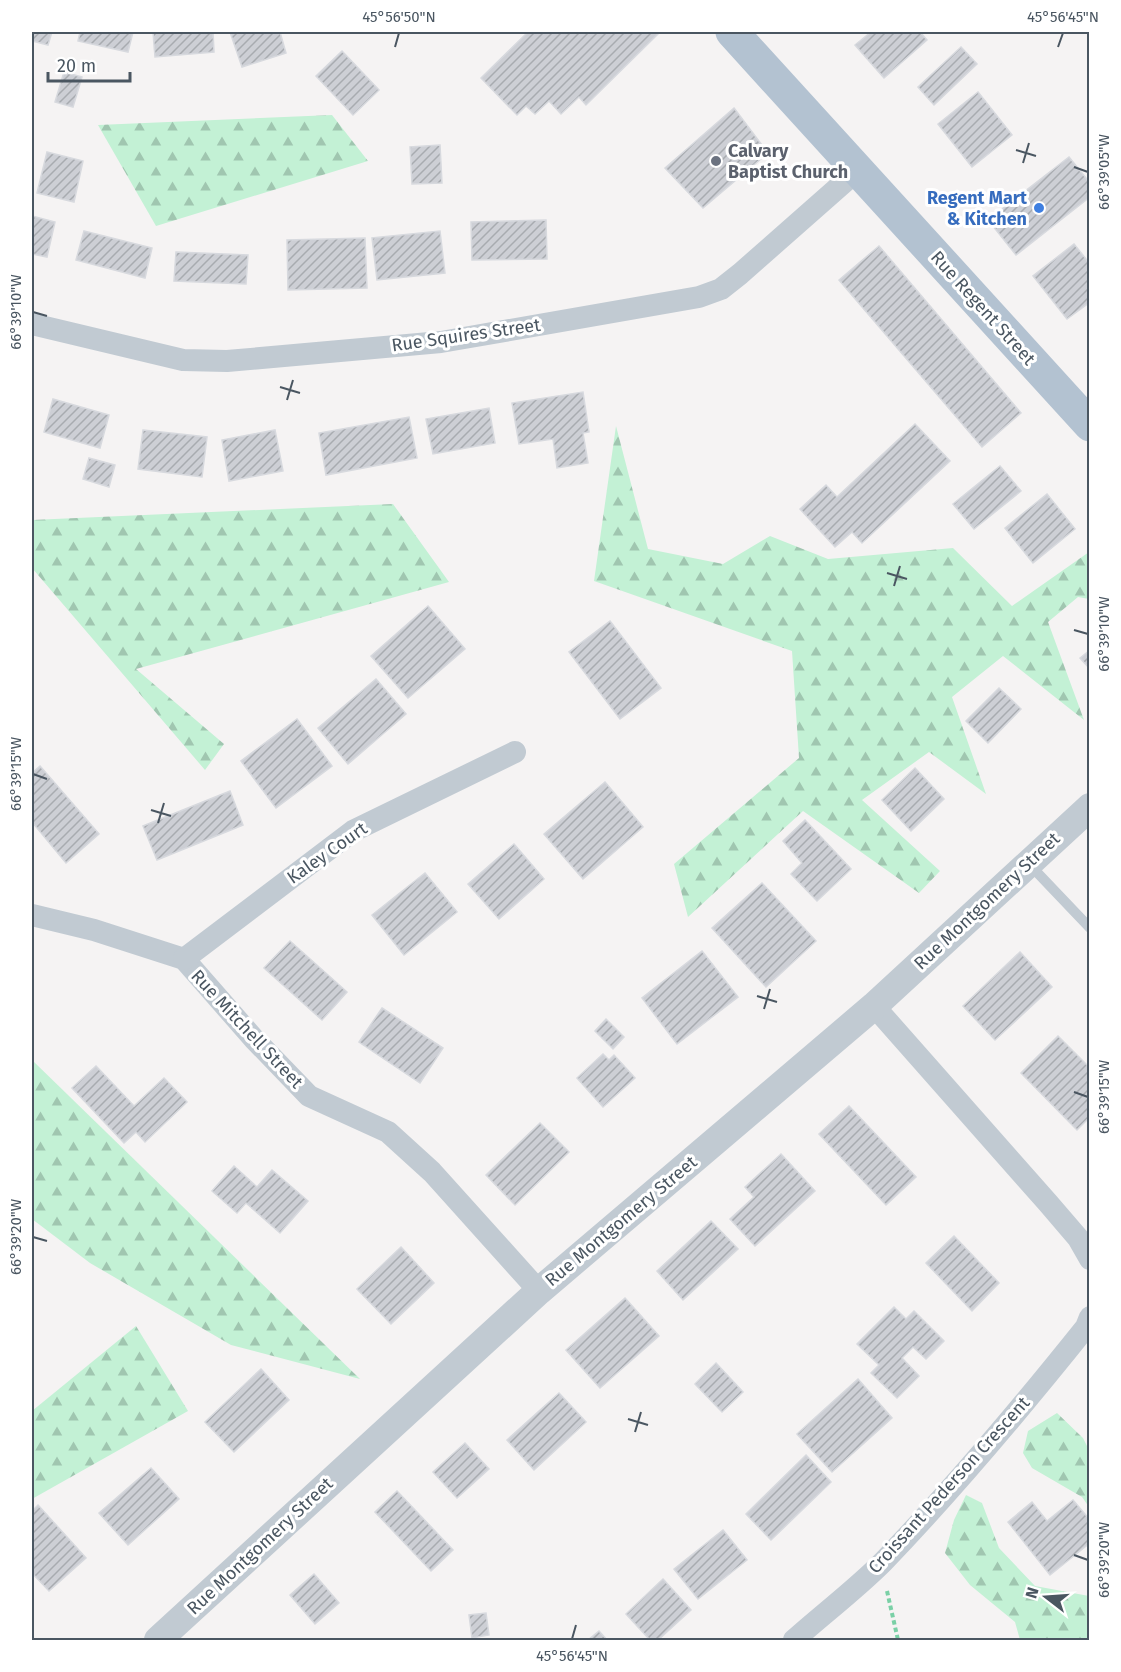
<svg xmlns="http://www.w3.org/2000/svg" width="1121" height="1672" font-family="'Fira Sans',sans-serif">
	<defs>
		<pattern id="forest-firs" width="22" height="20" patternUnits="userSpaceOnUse" patternTransform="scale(1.5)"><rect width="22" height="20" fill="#c3f1d5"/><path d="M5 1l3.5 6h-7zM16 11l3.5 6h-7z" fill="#a0c6b0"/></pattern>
		<pattern id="building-hatch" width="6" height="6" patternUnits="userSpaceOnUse" patternTransform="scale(1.5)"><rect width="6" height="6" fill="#cdcfd5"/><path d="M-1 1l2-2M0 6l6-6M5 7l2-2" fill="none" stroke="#a8abb0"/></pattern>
	</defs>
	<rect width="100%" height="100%" fill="#f5f3f3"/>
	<g fill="url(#forest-firs)">
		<polygon points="332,115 368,161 156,226 98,125"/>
		<polygon points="616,426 648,549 723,564 770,536 828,559 953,548 1012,606 1089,552 1089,599 1078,597 1048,622 1084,720 1003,656 952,697 986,794 929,752 862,800 940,871 919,893 803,811 688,917 674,864 799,758 792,651 594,581"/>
		<polygon points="393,504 449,582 136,669 224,744 205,770 32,568 32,520"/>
		<polygon points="32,1060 360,1379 231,1345 90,1263 32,1219"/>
		<polygon points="136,1326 188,1411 32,1499 32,1411"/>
		<polygon points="1057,1413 1083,1438 1089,1450 1089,1507 1082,1497 1032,1468 1023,1453 1028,1431"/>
		<polygon points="966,1495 982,1503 999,1548 1035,1586 1089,1596 1089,1640 1020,1640 1015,1622 970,1585 945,1553 954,1520"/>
	</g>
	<g fill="url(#building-hatch)" stroke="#d7d9de" stroke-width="1.5">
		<polygon points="32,32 52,32 48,45 32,41"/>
		<polygon points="80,32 133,32 128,52 78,41"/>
		<polygon points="153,32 213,32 214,52 155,57"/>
		<polygon points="230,32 280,32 286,53 242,67"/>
		<polygon points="528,32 660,32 586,105 579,97 561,114 549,101 535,114 526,106 517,115 481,78"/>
		<polygon points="871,32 920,32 927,40 884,78 855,45"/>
		<polygon points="961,47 977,64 934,105 918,87"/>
		<polygon points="342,51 379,90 353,115 316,76"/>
		<polygon points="64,72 82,77 73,107 55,102"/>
		<polygon points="978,92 1012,135 972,167 938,124"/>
		<polygon points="734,108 768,153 703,208 665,168"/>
		<polygon points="440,145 442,183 412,184 410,147"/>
		<polygon points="47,152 83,161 74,202 37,193"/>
		<polygon points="1069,157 1090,183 1090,197 1016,255 988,220"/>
		<polygon points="32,216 55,222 47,257 32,254"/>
		<polygon points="546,220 547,259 472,260 471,222"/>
		<polygon points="84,231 152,248 145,278 76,260"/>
		<polygon points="440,231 445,273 377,280 372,238"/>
		<polygon points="365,238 367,288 288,290 287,240"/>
		<polygon points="1074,244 1090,264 1090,302 1067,319 1033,276"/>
		<polygon points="879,246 1021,413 982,447 839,280"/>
		<polygon points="176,252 248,255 246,284 174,281"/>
		<polygon points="583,392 589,432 583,433 588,463 557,468 553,439 519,444 512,403"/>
		<polygon points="53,399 109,415 100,448 44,432"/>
		<polygon points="489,408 495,443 433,454 426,419"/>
		<polygon points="409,417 417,458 326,475 319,433"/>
		<polygon points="915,424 950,461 862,543 852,532 835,547 800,509 826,485 837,497"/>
		<polygon points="143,430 207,437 202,477 138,469"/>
		<polygon points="275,430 283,471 229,481 222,440"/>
		<polygon points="89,458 115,465 109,487 83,479"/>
		<polygon points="1000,466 1021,491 974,529 953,504"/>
		<polygon points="1047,494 1075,529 1033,563 1005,528"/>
		<polygon points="428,606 465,649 408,698 371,656"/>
		<polygon points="610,621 661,688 620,719 569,652"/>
		<polygon points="1090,650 1090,669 1080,658"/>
		<polygon points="376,679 406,714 348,764 318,728"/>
		<polygon points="999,688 1021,709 988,743 966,721"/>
		<polygon points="297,719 332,766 276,808 241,761"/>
		<polygon points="40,766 99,834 66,863 32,822 32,773"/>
		<polygon points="915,768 944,799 911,831 882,800"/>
		<polygon points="605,782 643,827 583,879 544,834"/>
		<polygon points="230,791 243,825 157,860 143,826"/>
		<polygon points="805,820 851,869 817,901 791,874 802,863 783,841"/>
		<polygon points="514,844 544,879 499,919 468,884"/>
		<polygon points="425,873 457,912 404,955 372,915"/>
		<polygon points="762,883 816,941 766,987 712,928"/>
		<polygon points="290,941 347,992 322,1020 264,968"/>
		<polygon points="702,951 738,997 677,1044 642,998"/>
		<polygon points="1020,952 1052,987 995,1040 963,1006"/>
		<polygon points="382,1008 443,1048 420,1083 359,1042"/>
		<polygon points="606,1019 624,1037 613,1049 595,1031"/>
		<polygon points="1058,1036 1090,1068 1090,1117 1077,1130 1021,1073"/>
		<polygon points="603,1054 609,1060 614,1055 635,1078 603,1107 577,1078"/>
		<polygon points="96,1066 134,1106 164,1078 187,1102 145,1142 136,1132 124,1143 72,1088"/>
		<polygon points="849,1106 916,1177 886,1205 819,1134"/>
		<polygon points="540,1123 569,1152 515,1205 486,1175"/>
		<polygon points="781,1154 815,1191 755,1246 730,1219 754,1197 745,1187"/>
		<polygon points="234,1166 257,1187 272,1170 308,1201 280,1233 246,1203 237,1213 212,1191"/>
		<polygon points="711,1221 738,1249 683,1300 657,1271"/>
		<polygon points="954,1236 999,1283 972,1311 926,1263"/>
		<polygon points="401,1247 434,1283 391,1324 357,1289"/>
		<polygon points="625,1298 659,1336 600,1388 566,1350"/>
		<polygon points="894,1307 906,1319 914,1311 944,1341 926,1359 913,1347 902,1358 919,1376 897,1398 871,1373 879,1365 857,1344"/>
		<polygon points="716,1363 743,1392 722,1412 695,1384"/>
		<polygon points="261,1369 289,1400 234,1452 205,1422"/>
		<polygon points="858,1379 892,1418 832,1472 797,1434"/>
		<polygon points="559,1393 586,1422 534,1470 507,1440"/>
		<polygon points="465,1443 489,1469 457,1498 433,1472"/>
		<polygon points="806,1455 831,1482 771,1540 746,1514"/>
		<polygon points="151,1468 179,1499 128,1545 99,1513"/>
		<polygon points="397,1491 453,1550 431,1571 375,1512"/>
		<polygon points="1073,1500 1090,1520 1090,1543 1050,1575 1008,1522 1032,1502 1047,1521"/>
		<polygon points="38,1505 86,1558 49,1591 32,1573 32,1511"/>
		<polygon points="723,1530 747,1560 698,1599 674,1569"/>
		<polygon points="314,1574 339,1603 315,1624 290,1595"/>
		<polygon points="663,1579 691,1610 658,1640 650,1640 626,1614"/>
		<polygon points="486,1613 489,1635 472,1638 469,1615"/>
		<polygon points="599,1631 607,1640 588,1640"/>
	</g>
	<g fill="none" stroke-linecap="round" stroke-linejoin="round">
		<polyline stroke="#7ad0a6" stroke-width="4" stroke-dasharray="4.5 3" stroke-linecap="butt" points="887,1591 898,1640"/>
		<polyline stroke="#c1cad2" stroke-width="10" points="1030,865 1090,928"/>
		<g stroke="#c1cad2" stroke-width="22">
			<polyline points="32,324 183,360 227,361 441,342 699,297 721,289 740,274 858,170"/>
			<polyline points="32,915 94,930 184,959 254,1039 309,1096 388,1132 432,1172 539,1291"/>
			<polyline points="184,959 353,831 515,752"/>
			<polyline points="874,1006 1048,1203 1078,1238 1090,1259"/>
			<path d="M794 1640C823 1614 855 1590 883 1562 955 1487 1022 1407 1086 1327L1090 1317"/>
		</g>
		<polyline stroke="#c1cad2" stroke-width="28" points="158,1640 539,1291 874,1006 1090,807"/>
		<polyline stroke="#b3c2d1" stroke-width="33" points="732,32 1090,425"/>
	</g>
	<path fill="none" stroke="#4a5661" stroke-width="2" d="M395 47 399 33M1058 47 1063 33M1016 150 1036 156M1023 163 1029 143M1074 167 1088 172M33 312 47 316M280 387 300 393M287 400 293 380M887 573 907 579M894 586 900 566M1074 630 1088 634M33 774 47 779M151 810 171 816M158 823 164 803M757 996 777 1002M764 1009 770 989M1074 1092 1088 1097M33 1237 47 1241M628 1419 648 1425M635 1432 641 1412M1074 1555 1088 1560M572 1639 576 1625"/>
	<circle fill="#6b7280" stroke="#fff" stroke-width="2" cx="716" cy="161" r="6"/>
	<circle fill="#3f7fe0" stroke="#fff" stroke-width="2" cx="1039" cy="208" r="6"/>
	<g text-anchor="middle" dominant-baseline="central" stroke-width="6" stroke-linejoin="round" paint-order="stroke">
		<g font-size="18" font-weight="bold" fill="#5b616d" stroke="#fff" text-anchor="start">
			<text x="728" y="151">Calvary<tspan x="728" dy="21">Baptist Church</tspan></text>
		</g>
		<g font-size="18" font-weight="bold" fill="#366cbe" stroke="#fff" text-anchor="end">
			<text x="1027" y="198">Regent Mart<tspan x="1027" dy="21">&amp; Kitchen</tspan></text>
		</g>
		<g font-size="18" fill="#4a5661" stroke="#fff">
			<text transform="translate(983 308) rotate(48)">Rue Regent Street</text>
			<text transform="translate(466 335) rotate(-8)">Rue Squires Street</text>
			<text transform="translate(327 853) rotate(-35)">Kaley Court</text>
			<text transform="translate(987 901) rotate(-43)">Rue Montgomery Street</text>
			<text transform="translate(247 1029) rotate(47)">Rue Mitchell Street</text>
			<text transform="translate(621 1221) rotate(-40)">Rue Montgomery Street</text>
			<text transform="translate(949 1485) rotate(-48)">Croissant Pederson Crescent</text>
			<text transform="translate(260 1546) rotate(-43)">Rue Montgomery Street</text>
		</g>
	</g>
	<rect width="1121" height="1672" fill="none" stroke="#ffffff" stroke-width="66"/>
	<g transform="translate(1046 1597) rotate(287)" stroke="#ffffff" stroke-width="4.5" paint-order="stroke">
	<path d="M0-4.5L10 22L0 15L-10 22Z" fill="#4a5661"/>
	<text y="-9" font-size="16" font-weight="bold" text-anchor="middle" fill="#4a5661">N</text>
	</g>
	<path d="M48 72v9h82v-9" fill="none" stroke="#4a5661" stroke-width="3"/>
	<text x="57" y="72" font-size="18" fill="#4a5661" stroke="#ffffff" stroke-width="4.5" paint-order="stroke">20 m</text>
	<rect x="33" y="33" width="1055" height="1606" fill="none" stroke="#4a5661" stroke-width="2"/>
	<g font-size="15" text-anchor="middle" fill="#4a5661">
		<text x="399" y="22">45°56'50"N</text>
		<text x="1063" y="22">45°56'45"N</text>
		<text transform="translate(1104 172) rotate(-90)" y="5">66°39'05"W</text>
		<text transform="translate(16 312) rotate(-90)" y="5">66°39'10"W</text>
		<text transform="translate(1104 634) rotate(-90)" y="5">66°39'10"W</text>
		<text transform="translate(16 774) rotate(-90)" y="5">66°39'15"W</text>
		<text transform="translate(1104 1097) rotate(-90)" y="5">66°39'15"W</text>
		<text transform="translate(16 1237) rotate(-90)" y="5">66°39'20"W</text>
		<text transform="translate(1104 1560) rotate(-90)" y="5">66°39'20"W</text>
		<text x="572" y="1661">45°56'45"N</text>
	</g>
</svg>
